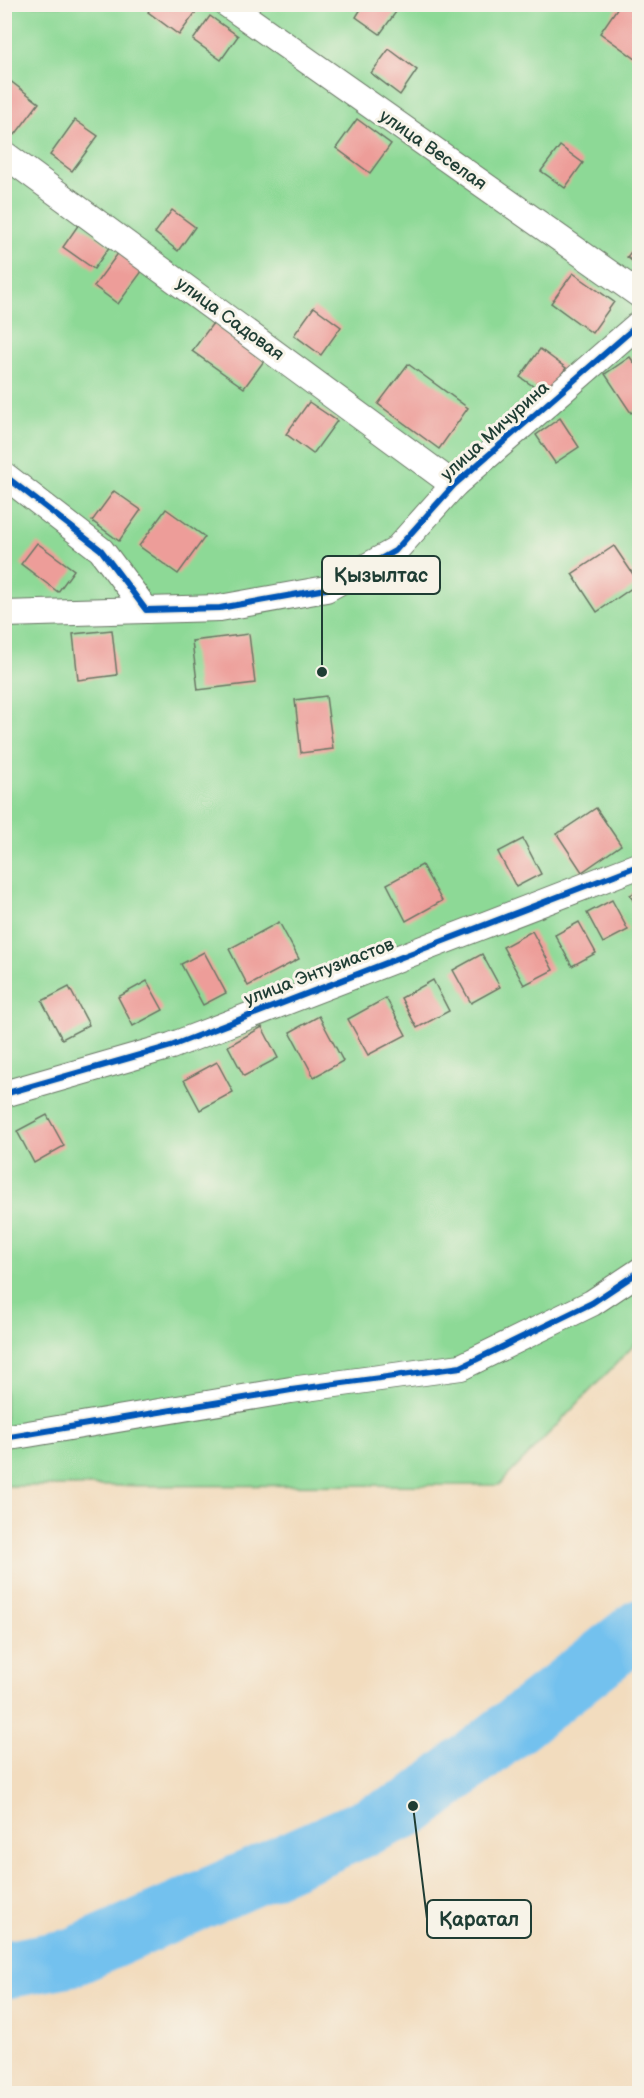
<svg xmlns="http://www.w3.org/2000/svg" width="644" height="2098" font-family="'Balsamiq Sans',sans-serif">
	<rect width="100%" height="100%" fill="#f7f3e8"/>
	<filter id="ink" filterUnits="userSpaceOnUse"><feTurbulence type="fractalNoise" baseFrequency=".0167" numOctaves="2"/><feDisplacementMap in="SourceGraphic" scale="12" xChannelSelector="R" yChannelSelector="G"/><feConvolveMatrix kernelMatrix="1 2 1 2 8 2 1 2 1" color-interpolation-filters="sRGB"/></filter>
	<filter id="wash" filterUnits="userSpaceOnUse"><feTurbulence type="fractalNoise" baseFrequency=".008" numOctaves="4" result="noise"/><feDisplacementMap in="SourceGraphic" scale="24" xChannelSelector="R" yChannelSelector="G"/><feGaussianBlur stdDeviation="1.35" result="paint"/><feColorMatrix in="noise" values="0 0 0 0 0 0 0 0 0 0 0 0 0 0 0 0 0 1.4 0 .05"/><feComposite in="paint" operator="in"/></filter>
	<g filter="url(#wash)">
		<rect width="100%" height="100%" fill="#f2dcbe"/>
		<polygon fill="#8dd996" stroke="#568b65" stroke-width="1.5" points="4,5 639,5 639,1340 499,1485 5,1486"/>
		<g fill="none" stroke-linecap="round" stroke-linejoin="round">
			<polyline stroke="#73c1ee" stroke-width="58" points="4,1970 73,1957 413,1806 640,1628"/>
		</g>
		<g id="blocks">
			<g fill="#ed9d99">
				<polygon points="153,4 194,4 199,8 179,35 148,12"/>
				<polygon points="364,4 385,4 396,12 380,34 356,17"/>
				<polygon points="620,4 635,4 640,8 640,62 600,33"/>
				<polygon points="210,16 238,36 221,60 193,40"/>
				<polygon points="389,49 417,70 400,95 371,73"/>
				<polygon points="9,80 39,103 15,135 5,127 5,86"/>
				<polygon points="357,119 391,144 370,173 336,148"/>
				<polygon points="75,120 98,136 72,171 50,155"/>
				<polygon points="560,146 583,163 565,188 541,171"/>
				<polygon points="172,210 195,227 178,251 155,233"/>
				<polygon points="79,224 110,246 94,269 63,247"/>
				<polygon points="640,240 640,267 627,257"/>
				<polygon points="119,252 143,270 118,304 94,286"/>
				<polygon points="573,273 614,302 592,333 551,303"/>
				<polygon points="314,307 341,327 321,355 294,335"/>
				<polygon points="213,323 264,361 244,388 192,351"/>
				<polygon points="540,349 566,368 546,395 520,377"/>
				<polygon points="630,357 640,371 640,407 631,413 605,374"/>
				<polygon points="408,364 468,408 439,449 378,404"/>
				<polygon points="309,402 337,421 313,454 286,434"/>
				<polygon points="560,418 579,447 555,463 536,435"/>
				<polygon points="114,491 141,510 119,541 92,521"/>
				<polygon points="166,509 205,537 178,574 139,546"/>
				<polygon points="37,543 74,570 58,592 21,564"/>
				<polygon points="614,546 639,583 597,612 572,574"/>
				<polygon points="112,630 117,675 78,680 73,634"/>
				<polygon points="249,634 255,683 198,690 192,641"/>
				<polygon points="326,696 333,749 301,753 295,700"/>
				<polygon points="596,808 621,845 582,872 557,834"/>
				<polygon points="523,839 541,874 516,887 498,852"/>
				<polygon points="422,865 442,901 406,921 387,884"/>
				<polygon points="640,890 640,912 630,895"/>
				<polygon points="612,900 628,930 603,943 587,913"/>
				<polygon points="279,922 299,959 248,986 229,949"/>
				<polygon points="579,922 596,953 572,966 555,935"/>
				<polygon points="532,931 553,970 524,985 503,947"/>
				<polygon points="204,952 226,993 203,1005 181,964"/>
				<polygon points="482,954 500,987 471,1003 453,970"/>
				<polygon points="433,980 449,1011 417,1028 401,998"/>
				<polygon points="147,981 163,1010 133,1026 118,997"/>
				<polygon points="69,987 89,1025 62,1039 42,1001"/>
				<polygon points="386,998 406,1035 368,1055 348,1019"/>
				<polygon points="319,1016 343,1061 314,1077 290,1032"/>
				<polygon points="262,1027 278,1058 244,1076 228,1046"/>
				<polygon points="217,1062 233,1092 200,1110 184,1080"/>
				<polygon points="47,1115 64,1146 34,1163 17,1131"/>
			</g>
		</g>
	</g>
	<g filter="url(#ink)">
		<use href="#blocks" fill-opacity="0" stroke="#697564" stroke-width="1.5"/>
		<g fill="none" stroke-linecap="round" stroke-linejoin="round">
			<defs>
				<g id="minor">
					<polyline points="227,4 640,295"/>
					<polyline points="4,154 454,485"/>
					<polyline points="4,475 101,550 146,610 220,608 326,589 395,551 454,485 640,323"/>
					<polyline points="4,614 146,610"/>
					<polyline points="4,1094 171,1046 640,865"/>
					<polyline points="4,1438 291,1390 461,1367 592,1303 640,1271"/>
				</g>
			</defs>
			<use href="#minor" stroke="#697564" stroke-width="28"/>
			<use href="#minor" stroke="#fff" stroke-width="26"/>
			<defs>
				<g id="cycleway">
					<polyline points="4,475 101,550 146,610 220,608 326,589 395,551 454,485 640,323"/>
					<polyline points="4,1094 171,1046 640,865"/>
					<polyline points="4,1438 291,1390 461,1367 592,1303 640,1271"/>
				</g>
			</defs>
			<use href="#cycleway" stroke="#f7f3e8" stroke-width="10"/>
			<use href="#cycleway" stroke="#0057b8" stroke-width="6"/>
		</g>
	</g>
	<g text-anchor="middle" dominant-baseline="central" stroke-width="6" stroke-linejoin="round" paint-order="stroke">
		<g font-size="18" fill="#1f3d34" stroke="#f7f3e8">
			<text transform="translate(433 150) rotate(35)">улица Веселая</text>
			<text transform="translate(230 319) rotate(36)">улица Садовая</text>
			<text transform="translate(495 431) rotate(-42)">улица Мичурина</text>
			<text transform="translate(319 972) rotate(-21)">улица Энтузиастов</text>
		</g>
	</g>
	<path fill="none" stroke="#1f3d34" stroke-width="2" d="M322 672L322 575M413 1806L427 1919"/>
	<g fill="#1f3d34" stroke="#f7f3e8" stroke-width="2">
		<circle cx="322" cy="672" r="6"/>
		<circle cx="413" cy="1806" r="6"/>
	</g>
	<g fill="#f7f3e8" stroke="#1f3d34" stroke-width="2">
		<rect x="322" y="556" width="118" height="38" rx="6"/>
		<rect x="427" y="1900" width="104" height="38" rx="6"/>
	</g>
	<g font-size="20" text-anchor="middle" font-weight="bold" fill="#1f3d34">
		<text x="381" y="582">Қызылтас</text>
		<text x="479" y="1926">Қаратал</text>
	</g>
	<rect width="644" height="2098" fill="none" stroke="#f7f3e8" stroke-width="24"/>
</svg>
